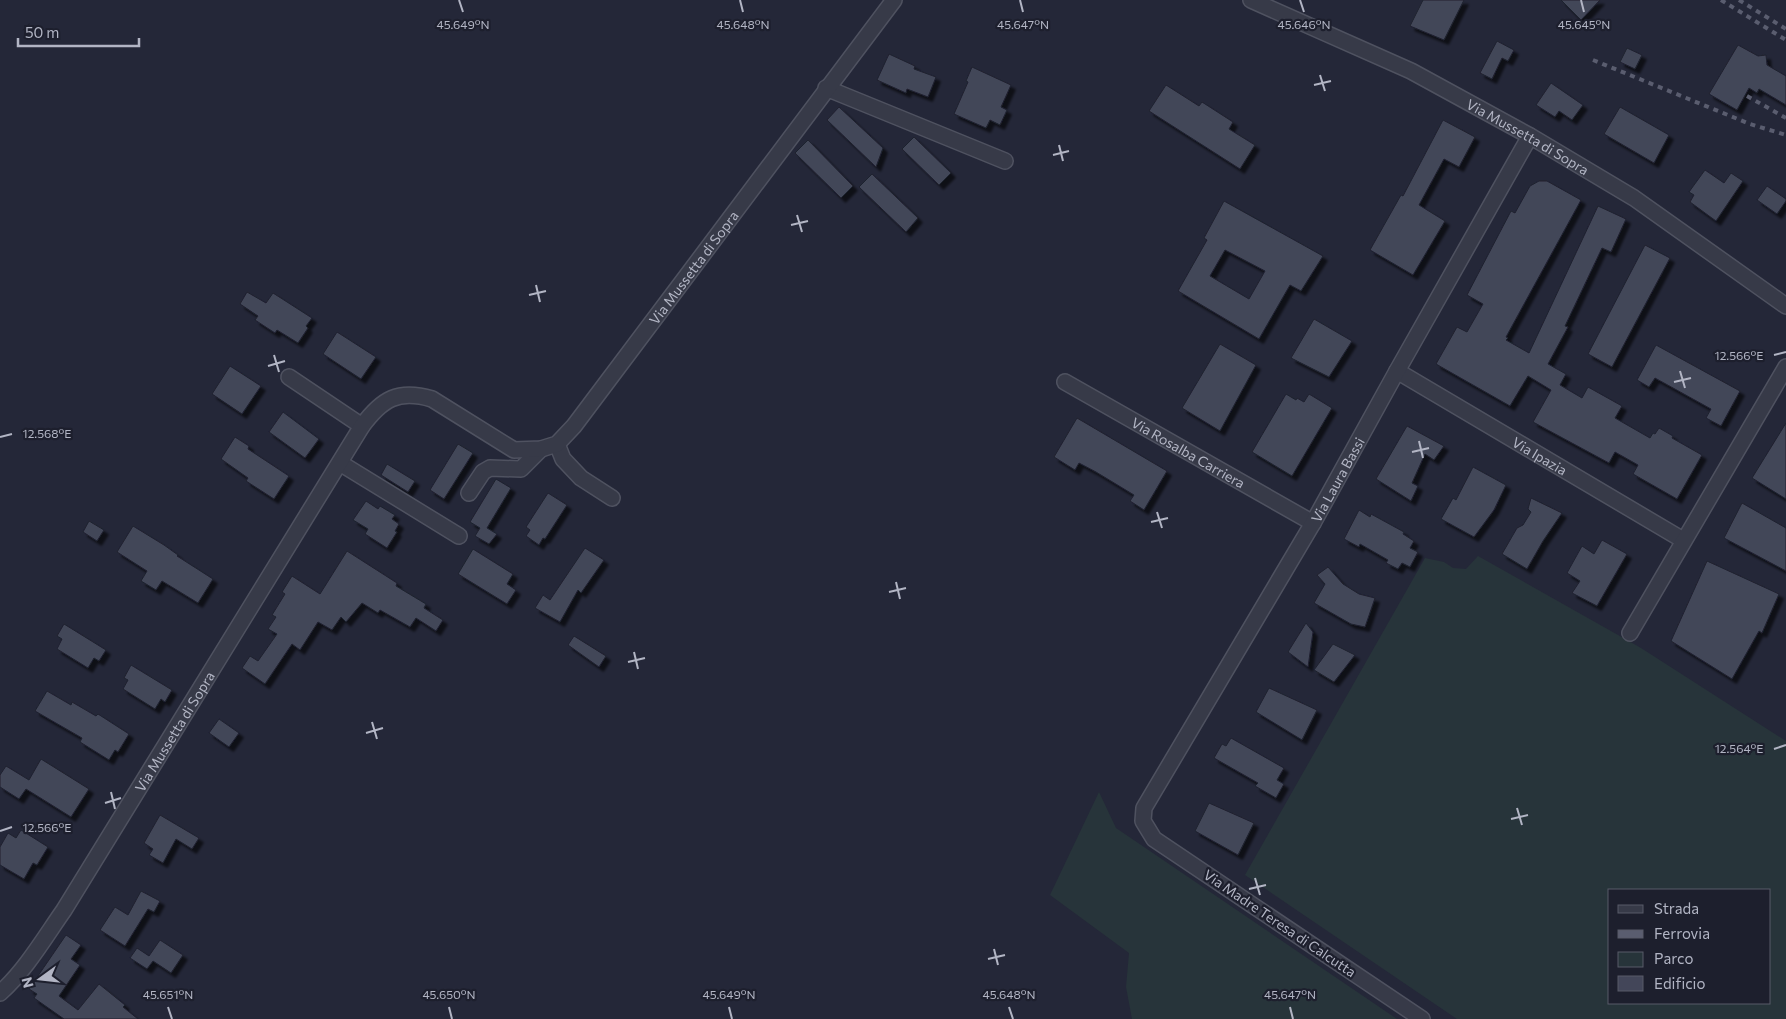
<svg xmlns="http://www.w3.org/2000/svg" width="1786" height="1019" font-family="Commissioner,sans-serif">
	<defs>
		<filter id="shadow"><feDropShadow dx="4.5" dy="4.5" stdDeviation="1" flood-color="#0009"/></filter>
	</defs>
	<rect width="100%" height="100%" fill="#242738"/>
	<g fill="#27343a" fill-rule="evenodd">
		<path d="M1478 556 1641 648 1786 741V1019H1457L1245 875 1425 558 1444 562 1453 568 1466 569ZM1770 890V1003H1610V890Z"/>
		<polygon points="1099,792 1116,828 1397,1019 1132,1019 1126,987 1129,953 1050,895"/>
	</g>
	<g fill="#434659" stroke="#1f212f" fill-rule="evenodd" filter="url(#shadow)">
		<polygon points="1423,0 1464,0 1444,40 1410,26"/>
		<polygon points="1561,0 1600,0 1581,20"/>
		<polygon points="1497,41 1514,50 1508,61 1502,58 1492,79 1480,73"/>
		<polygon points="1738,45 1758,56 1766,55 1767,65 1786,76 1786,105 1759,89 1757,93 1749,88 1737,110 1709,94"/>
		<polygon points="1627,48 1642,55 1635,69 1620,62"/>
		<polygon points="889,54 915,66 914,69 936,77 928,97 907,89 906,93 877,80"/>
		<polygon points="972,67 1011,85 1001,107 1007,110 1000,125 990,120 986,128 954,114 968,82 966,81"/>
		<polygon points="1551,83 1583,105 1572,120 1559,111 1555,117 1536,105"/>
		<polygon points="1166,85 1199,106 1202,102 1233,122 1229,129 1255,145 1240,169 1149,111"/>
		<polygon points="839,107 883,148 876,167 827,120"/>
		<polygon points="1620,107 1669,135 1654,163 1604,134"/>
		<polygon points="1443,120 1475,137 1459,167 1444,159 1419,205 1445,221 1413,275 1370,250 1401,195 1403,196"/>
		<polygon points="914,137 951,173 939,185 902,149"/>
		<polygon points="808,140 853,186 841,198 795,153"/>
		<polygon points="1705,170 1724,183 1731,173 1743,181 1716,221 1690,202 1694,195 1689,192"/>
		<polygon points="872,174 918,218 906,232 859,187"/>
		<polygon points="1539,181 1547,181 1581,200 1506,337 1508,338 1506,340 1529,353 1598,206 1626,219 1611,252 1602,248 1565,326 1568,327 1548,364 1566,374 1560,385 1582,398 1588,387 1622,406 1615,418 1650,438 1653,433 1655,434 1659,428 1673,436 1672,438 1702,455 1677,499 1633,474 1638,465 1615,452 1609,463 1533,422 1551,390 1528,376 1510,406 1436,364 1457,327 1467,332 1483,304 1467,295 1511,211 1515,213 1530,186"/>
		<polygon points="1767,186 1786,199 1786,201 1777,214 1757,200"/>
		<path d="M1224 201 1323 256 1301 291 1290 285 1259 339 1178 291 1207 240 1204 238ZM1225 250 1265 271 1249 299 1210 276Z"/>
		<polygon points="1645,245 1670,258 1612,367 1588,354"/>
		<polygon points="247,292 266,303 273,293 312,318 306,326 308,328 298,343 277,330 275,333 255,320 258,316 240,304"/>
		<polygon points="1314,319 1352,341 1329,377 1291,358"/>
		<polygon points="337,332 376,357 361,379 323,354"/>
		<polygon points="1220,344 1256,365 1220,431 1182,408"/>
		<polygon points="1656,345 1740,391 1721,426 1706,418 1711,409 1655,378 1649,387 1637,380"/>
		<polygon points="230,366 261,386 242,414 212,394"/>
		<polygon points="1286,394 1296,400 1297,398 1304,402 1309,394 1332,408 1292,476 1252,452"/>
		<polygon points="283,412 319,439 305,458 269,432"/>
		<polygon points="1077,418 1167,471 1144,510 1130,501 1134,495 1096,472 1079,463 1075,470 1054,457"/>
		<polygon points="1786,423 1786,499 1752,478"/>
		<polygon points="1407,426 1444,446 1434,460 1425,454 1412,483 1418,486 1411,501 1376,479"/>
		<polygon points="235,437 249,446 248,449 289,476 274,499 246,481 248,478 221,459"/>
		<polygon points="458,444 473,453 444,499 430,490"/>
		<polygon points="387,464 415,481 408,492 381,475"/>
		<polygon points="1473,467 1506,485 1494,510 1474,537 1441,519 1453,498 1456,500"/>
		<polygon points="496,479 511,488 487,528 497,534 489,544 475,536 480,528 470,522"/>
		<polygon points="548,493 567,505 545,539 543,538 539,545 526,536 530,530 526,527"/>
		<polygon points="1531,498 1562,513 1543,541 1527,569 1502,554 1517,528 1523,525 1531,512 1528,509"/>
		<polygon points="366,501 378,509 380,506 395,515 392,519 399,524 395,531 397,532 387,548 365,534 368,529 353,520"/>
		<polygon points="1742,503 1786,528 1786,571 1724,538"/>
		<polygon points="1359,510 1370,517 1371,514 1404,532 1403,534 1414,541 1410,548 1418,552 1410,567 1402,563 1398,569 1386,563 1388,560 1360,544 1359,547 1344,539"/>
		<polygon points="89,521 104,530 97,541 83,532"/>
		<polygon points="133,526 164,545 178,555 177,556 213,579 198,603 162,581 156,590 141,581 147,571 117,552"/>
		<polygon points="1602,540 1627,554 1597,606 1572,593 1580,581 1567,573 1582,546 1594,554"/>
		<polygon points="585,548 604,560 581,593 578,590 560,622 535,608 543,595 550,600"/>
		<polygon points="473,549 513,574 507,584 516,590 507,604 458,574"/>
		<polygon points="347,551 397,583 396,586 426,604 424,608 443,620 436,631 416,618 410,627 380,610 378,613 362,603 346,622 341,617 332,630 318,622 300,650 292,644 265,684 242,668 250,656 258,661 277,634 268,629 276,617 272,615 285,594 282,592 292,576 320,594"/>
		<polygon points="1707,561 1779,594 1762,633 1759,631 1732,679 1671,641"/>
		<polygon points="1328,567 1343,584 1359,594 1375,598 1365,627 1351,624 1314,603 1325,584 1317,575"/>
		<polygon points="1306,623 1313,632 1308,667 1288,652"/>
		<polygon points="64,624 106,650 99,661 94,658 88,668 57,649 62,639 57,636"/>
		<polygon points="574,636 606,656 599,667 568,645"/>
		<polygon points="1333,644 1355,655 1334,682 1314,670"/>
		<polygon points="131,665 172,690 165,702 161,699 155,709 123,689 128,680 124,678"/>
		<polygon points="1269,688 1317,710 1302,740 1256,712"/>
		<polygon points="47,691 71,705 72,702 96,716 98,714 129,734 118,752 115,750 109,760 80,742 82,738 35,711"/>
		<polygon points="219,719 239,733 229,747 209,733"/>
		<polygon points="1231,738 1284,768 1277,780 1284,784 1276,798 1255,786 1258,783 1214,758 1222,744 1226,746"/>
		<polygon points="41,759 89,789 71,817 26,789 19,799 0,787 0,775 6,766 29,780"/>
		<polygon points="1209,803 1254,823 1238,855 1195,831"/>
		<polygon points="160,815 199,838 192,849 176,839 163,863 149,855 153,849 144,843"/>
		<polygon points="21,830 48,847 37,865 33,863 24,879 0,865 0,847 8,833 16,838"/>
		<polygon points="141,891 160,901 154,912 148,909 125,946 100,930 115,907 128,915"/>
		<polygon points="66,935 81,945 71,959 80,965 59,996 78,1010 99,984 125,1005 123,1007 138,1019 64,1019 34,998 37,994 29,989"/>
		<polygon points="160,940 183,955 171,973 153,961 147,969 130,958 137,948 149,956"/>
	</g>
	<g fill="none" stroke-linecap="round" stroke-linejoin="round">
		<defs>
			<g id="street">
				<path id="s1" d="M1251 0 1411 71 1530 136 1634 198 1786 306"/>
				<polyline points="826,88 1005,161"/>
				<path id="s2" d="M1397 371 1683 540"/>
				<polyline points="289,377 362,426"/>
				<path id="s3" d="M1065 382 1313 523"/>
				<polyline points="557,444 563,459 581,478 612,498"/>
				<polyline points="340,463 459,536"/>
				<polyline points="469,493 483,472 490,468 521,469 541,449"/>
				<polyline points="1630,633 1786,367"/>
				<path id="s4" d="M0 993C25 971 45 937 64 910L362 426C382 399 398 389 432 399L514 450 541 449 557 444 574 426 894 0"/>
				<path id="s5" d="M1422 1019 1154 839 1143 821 1144 808 1313 523 1397 371 1530 136"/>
			</g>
		</defs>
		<use href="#street" stroke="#4f5260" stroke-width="18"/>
		<use href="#street" stroke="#373a48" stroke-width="15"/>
		<g stroke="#5a5d6f" stroke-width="4" stroke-dasharray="5 5" stroke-linecap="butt">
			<polyline points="1721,0 1786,40"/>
			<polyline points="1739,0 1786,29"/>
			<polyline points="1593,60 1750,124 1786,135"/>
			<polyline points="1747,96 1786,118"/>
		</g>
	</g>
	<path fill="none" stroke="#b2b5c4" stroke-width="2" d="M459 0 463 12M740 0 743 12M1020 0 1023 12M1300 0 1304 12M1581 0 1584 12M1320 75 1325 91M1314 85 1331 81M1059 145 1063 161M1053 155 1069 151M797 215 802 232M791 225 808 221M536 285 540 302M529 295 546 291M274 355 279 372M1774 355 1786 352M268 366 285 361M1680 371 1685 388M1674 382 1691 378M0 437 12 434M1419 441 1423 458M1412 452 1429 448M1157 512 1162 528M1151 522 1168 518M896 582 900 599M889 592 906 588M634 652 638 669M628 662 645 658M372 722 377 739M366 733 383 728M1774 749 1786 745M111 792 115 809M105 803 121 798M1517 808 1522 825M1511 819 1528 815M0 831 12 827M1255 878 1260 895M1249 889 1266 885M994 949 998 965M988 959 1005 955M168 1007 172 1019M449 1007 452 1019M729 1007 732 1019M1009 1007 1013 1019M1290 1007 1293 1019"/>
	<g text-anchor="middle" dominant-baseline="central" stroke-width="4.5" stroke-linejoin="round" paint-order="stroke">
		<g font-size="14" fill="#b2b5c4" stroke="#1d1f2d">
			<text stroke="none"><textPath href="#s1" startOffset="309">Via Mussetta di Sopra</textPath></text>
			<text stroke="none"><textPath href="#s4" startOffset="1119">Via Mussetta di Sopra</textPath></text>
			<text stroke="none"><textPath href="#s3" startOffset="142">Via Rosalba Carriera</textPath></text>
			<text stroke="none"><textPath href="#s2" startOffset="166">Via Ipazia</textPath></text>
			<text stroke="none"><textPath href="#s5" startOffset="738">Via Laura Bassi</textPath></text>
			<text stroke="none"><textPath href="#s4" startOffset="315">Via Mussetta di Sopra</textPath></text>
			<text transform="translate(1280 923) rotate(34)">Via Madre Teresa di Calcutta</text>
		</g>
	</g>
	<g font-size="12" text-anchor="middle" fill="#b2b5c4" stroke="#1d1f2d" stroke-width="4.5" stroke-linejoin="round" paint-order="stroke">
		<text x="463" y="29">45.649°N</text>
		<text x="1304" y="29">45.646°N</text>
		<text x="1584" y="29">45.645°N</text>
		<text x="743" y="29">45.648°N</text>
		<text x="1023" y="29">45.647°N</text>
		<text x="1739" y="360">12.566°E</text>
		<text x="47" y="438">12.568°E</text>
		<text x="1739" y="753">12.564°E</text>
		<text x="47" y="832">12.566°E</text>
		<text x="168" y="999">45.651°N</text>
		<text x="449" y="999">45.650°N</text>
		<text x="729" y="999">45.649°N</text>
		<text x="1009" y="999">45.648°N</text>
		<text x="1290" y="999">45.647°N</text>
	</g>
	<rect x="1608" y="889" width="162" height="115" fill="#1d1f2d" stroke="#595b69"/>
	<rect x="1618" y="905" width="25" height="8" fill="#373a48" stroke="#595b69"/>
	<text x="1654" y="914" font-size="15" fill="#b2b5c4">Strada</text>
	<rect x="1618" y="930" width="25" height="8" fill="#5a5d6f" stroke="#595b69"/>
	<text x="1654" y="939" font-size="15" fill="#b2b5c4">Ferrovia</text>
	<rect x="1618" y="952" width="25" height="15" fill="#27343a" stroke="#595b69"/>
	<text x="1654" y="964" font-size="15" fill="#b2b5c4">Parco</text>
	<rect x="1618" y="976" width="25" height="15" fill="#434659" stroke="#595b69"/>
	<text x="1654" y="989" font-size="15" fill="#b2b5c4">Edificio</text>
	<g transform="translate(40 979) rotate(255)" stroke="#1d1f2d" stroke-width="4" paint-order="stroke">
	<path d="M0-4L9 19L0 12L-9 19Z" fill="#b2b5c4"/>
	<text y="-8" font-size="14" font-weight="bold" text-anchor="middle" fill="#b2b5c4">N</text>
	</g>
	<path d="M18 38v8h121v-8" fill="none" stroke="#b2b5c4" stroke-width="2.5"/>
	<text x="25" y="38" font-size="15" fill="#b2b5c4" stroke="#1d1f2d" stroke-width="4" paint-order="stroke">50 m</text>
</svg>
